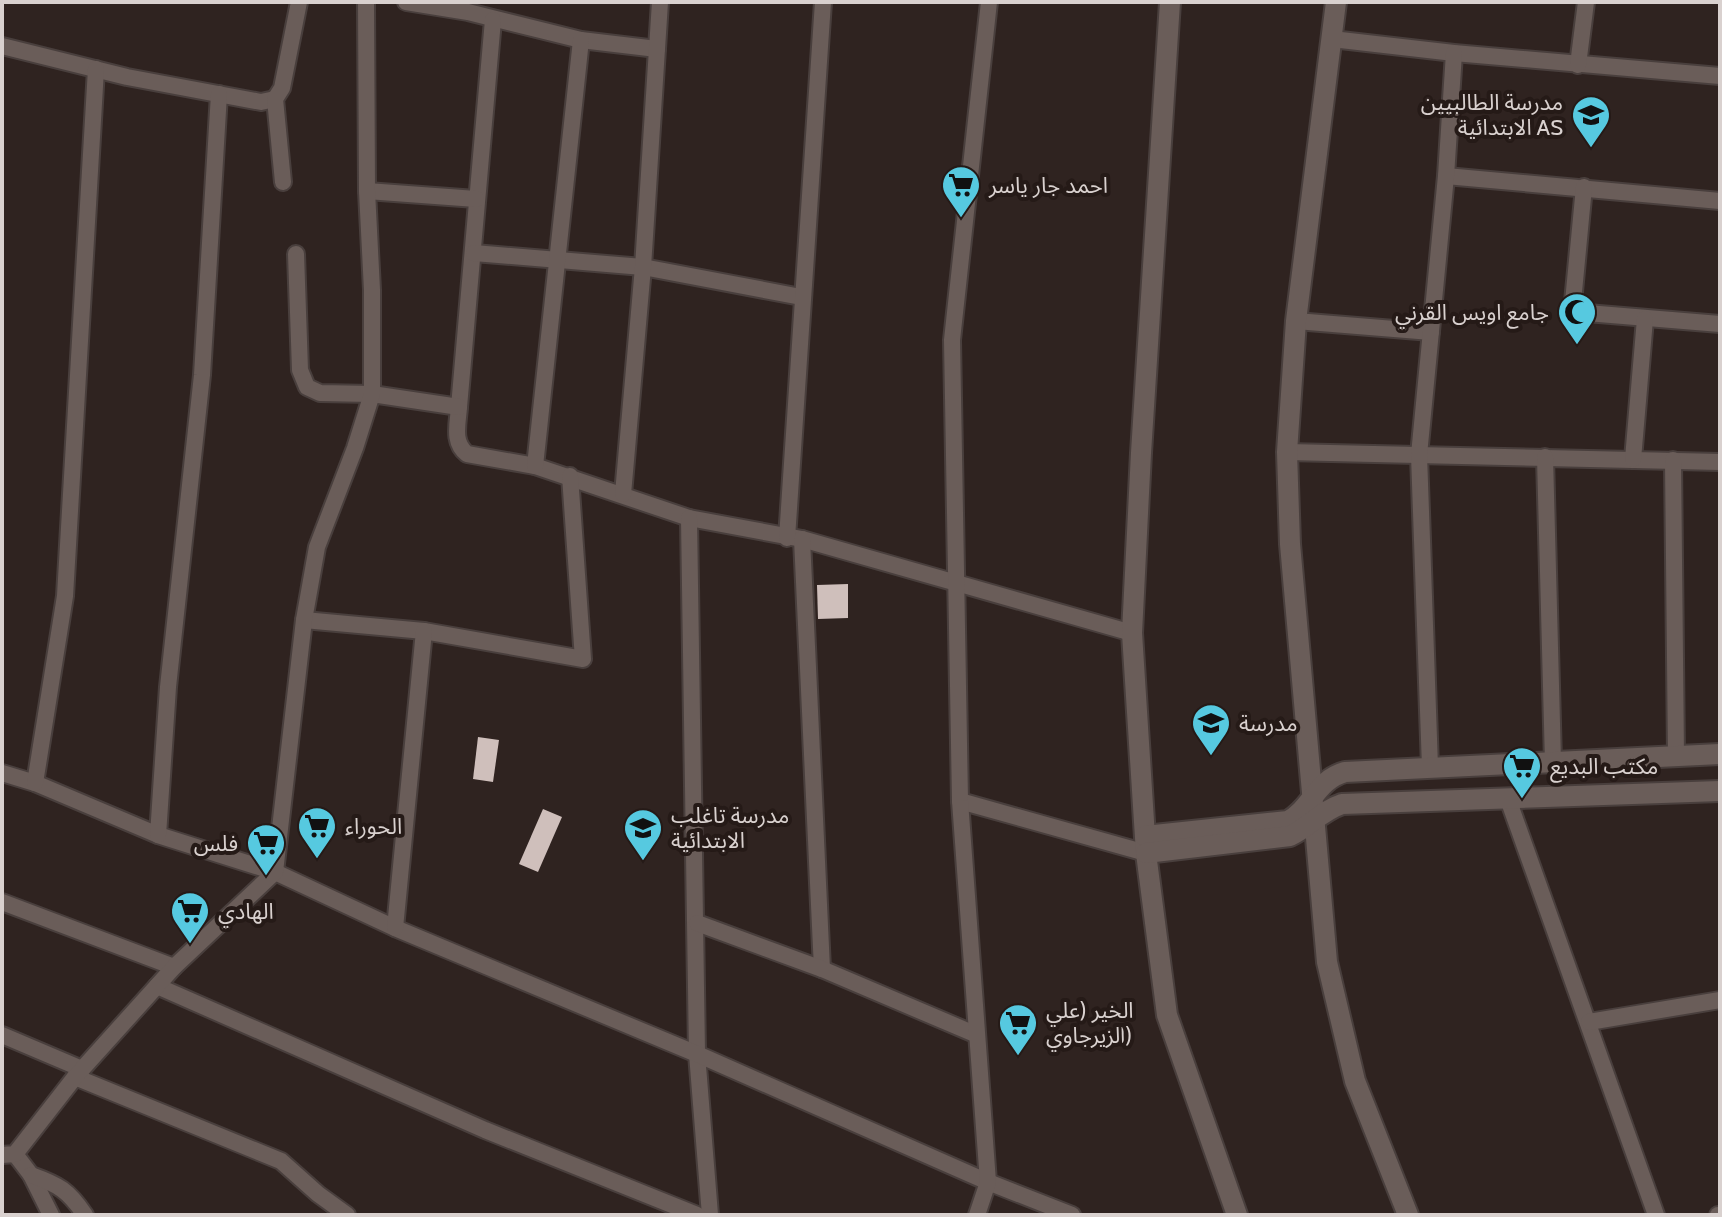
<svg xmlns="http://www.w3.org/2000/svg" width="1722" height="1217" font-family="Cabin,'Noto Sans Arabic',sans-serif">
	<rect width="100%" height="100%" fill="#2f2320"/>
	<g fill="#cfbfbb">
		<polygon points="848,584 848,618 818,619 817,585"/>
		<polygon points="478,737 499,740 493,782 473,779"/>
		<polygon points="543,809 562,817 538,872 519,864"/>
	</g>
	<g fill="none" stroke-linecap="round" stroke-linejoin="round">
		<defs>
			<g id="minor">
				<polyline points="406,2 468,12 581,40 657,49"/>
				<path d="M493 20 459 407C458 424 452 442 467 454L535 466 689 518 802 539 1132 633"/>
				<polyline points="1332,39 1454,53 1720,76"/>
				<polyline points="2,46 127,77 261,102 275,99"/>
				<polyline points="1578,65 1586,2"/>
				<polyline points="1446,176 1720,201"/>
				<polyline points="283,182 275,99 282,88 299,2"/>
				<polyline points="1584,187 1573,302 1577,308 1587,313 1720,324"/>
				<polyline points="367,191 476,199"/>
				<polyline points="474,253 643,267 801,297"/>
				<polyline points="296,254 300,370 307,387 320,393 372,394 459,407"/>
				<polyline points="1296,321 1431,332"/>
				<polyline points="1287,452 1720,462"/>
				<polyline points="1545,457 1553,762"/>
				<polyline points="1633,459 1645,319"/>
				<polyline points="1673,460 1676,756"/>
				<polyline points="535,466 581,40"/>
				<polyline points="623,494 643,267 660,2"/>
				<polyline points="689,518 697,1054 710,1215"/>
				<polyline points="787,538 823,2"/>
				<polyline points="802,539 822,969"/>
				<polyline points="304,620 424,631 583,659 570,476"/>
				<polyline points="1430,767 1419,455 1446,176 1454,53"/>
				<polyline points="2,773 35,783 158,835 275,872 395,928 697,1054 988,1182 1072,1215"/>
				<polyline points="35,783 65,596 96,69"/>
				<polyline points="1508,799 1656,1215"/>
				<polyline points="960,801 1146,853"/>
				<polyline points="158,835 168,687 202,375 219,94"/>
				<polyline points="2,902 174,967"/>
				<polyline points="697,923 822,969 977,1035"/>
				<polyline points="395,928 424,631"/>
				<polyline points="157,986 485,1130 697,1215"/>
				<polyline points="1589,1022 1720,1000"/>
				<polyline points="2,1035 82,1069"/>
				<polyline points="75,1077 281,1161 318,1194 347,1215"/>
				<polyline points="15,1154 31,1175 51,1215"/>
				<polyline points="2,1155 15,1154 75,1077 174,967 275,872 304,620 317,547 355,448 372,394 372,290 367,191 366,2"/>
				<path d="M31 1175C59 1185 68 1190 85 1215"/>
				<polyline points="977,1215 988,1182 960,801 952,340 989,2"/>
				<polyline points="1718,1215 1720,1215"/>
			</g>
			<g id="tertiary">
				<polyline points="1170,2 1141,453 1132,633 1146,853 1167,1015 1237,1215"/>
				<polyline points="1336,2 1296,321 1287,452 1290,544 1327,962 1355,1081 1408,1215"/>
				<path d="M1145 836 1288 821C1312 808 1316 780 1345 772L1720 754"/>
				<path d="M1146 853 1290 836C1309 827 1321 811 1342 804L1720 791"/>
			</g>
		</defs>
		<use href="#minor" stroke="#493f3d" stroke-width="20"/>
		<use href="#tertiary" stroke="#493f3d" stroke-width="24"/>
		<use href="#minor" stroke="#6a5d59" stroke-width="16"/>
		<use href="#tertiary" stroke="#6a5d59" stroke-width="20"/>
	</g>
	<defs>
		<symbol id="school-pin" viewBox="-11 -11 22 30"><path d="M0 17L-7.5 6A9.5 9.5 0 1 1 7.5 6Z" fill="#56c9e0" stroke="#251a17"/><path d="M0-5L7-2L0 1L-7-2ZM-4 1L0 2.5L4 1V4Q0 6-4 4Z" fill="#111"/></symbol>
		<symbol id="supermarket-pin" viewBox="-11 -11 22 30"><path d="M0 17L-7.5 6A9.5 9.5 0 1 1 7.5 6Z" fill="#56c9e0" stroke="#251a17"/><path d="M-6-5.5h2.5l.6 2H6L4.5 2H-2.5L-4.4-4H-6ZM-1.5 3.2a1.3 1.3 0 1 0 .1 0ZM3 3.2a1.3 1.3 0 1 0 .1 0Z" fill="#111"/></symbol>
		<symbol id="mosque-pin" viewBox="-11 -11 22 30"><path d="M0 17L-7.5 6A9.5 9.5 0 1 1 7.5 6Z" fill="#56c9e0" stroke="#251a17"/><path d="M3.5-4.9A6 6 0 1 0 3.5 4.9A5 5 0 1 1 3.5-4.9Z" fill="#111"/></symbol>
	</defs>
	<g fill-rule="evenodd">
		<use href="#school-pin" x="1569" y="93" width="44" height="60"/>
		<use href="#supermarket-pin" x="939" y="163" width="44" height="60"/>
		<use href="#mosque-pin" x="1555" y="290" width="44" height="60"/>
		<use href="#school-pin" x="1189" y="701" width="44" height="60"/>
		<use href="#supermarket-pin" x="1500" y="744" width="44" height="60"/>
		<use href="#supermarket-pin" x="295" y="804" width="44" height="60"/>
		<use href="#school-pin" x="621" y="806" width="44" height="60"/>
		<use href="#supermarket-pin" x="244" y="821" width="44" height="60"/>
		<use href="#supermarket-pin" x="168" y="889" width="44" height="60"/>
		<use href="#supermarket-pin" x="996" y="1001" width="44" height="60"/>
	</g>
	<g text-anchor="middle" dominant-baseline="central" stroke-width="8" stroke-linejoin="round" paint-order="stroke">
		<g font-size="22" fill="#d9d1cf" stroke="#251a17" text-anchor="start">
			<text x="1563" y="102" text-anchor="end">مدرسة الطالبيين<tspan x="1563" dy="25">الابتدائية AS</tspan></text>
			<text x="989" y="185">احمد جار ياسر</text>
			<text x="1549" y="312" text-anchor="end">جامع اويس القرني</text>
			<text x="1239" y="723">مدرسة</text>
			<text x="1550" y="766">مكتب البديع</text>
			<text x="671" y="815">مدرسة تاغلب<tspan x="671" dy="25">الابتدائية</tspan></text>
			<text x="345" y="826">الحوراء</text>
			<text x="238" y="843" text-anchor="end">فلس</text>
			<text x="218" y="911">الهادي</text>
			<text x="1046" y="1010">الخير (علي<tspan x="1046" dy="25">الزيرجاوي)</tspan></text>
		</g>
	</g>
	<rect width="1722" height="1217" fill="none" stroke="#d9d1cf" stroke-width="8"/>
</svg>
